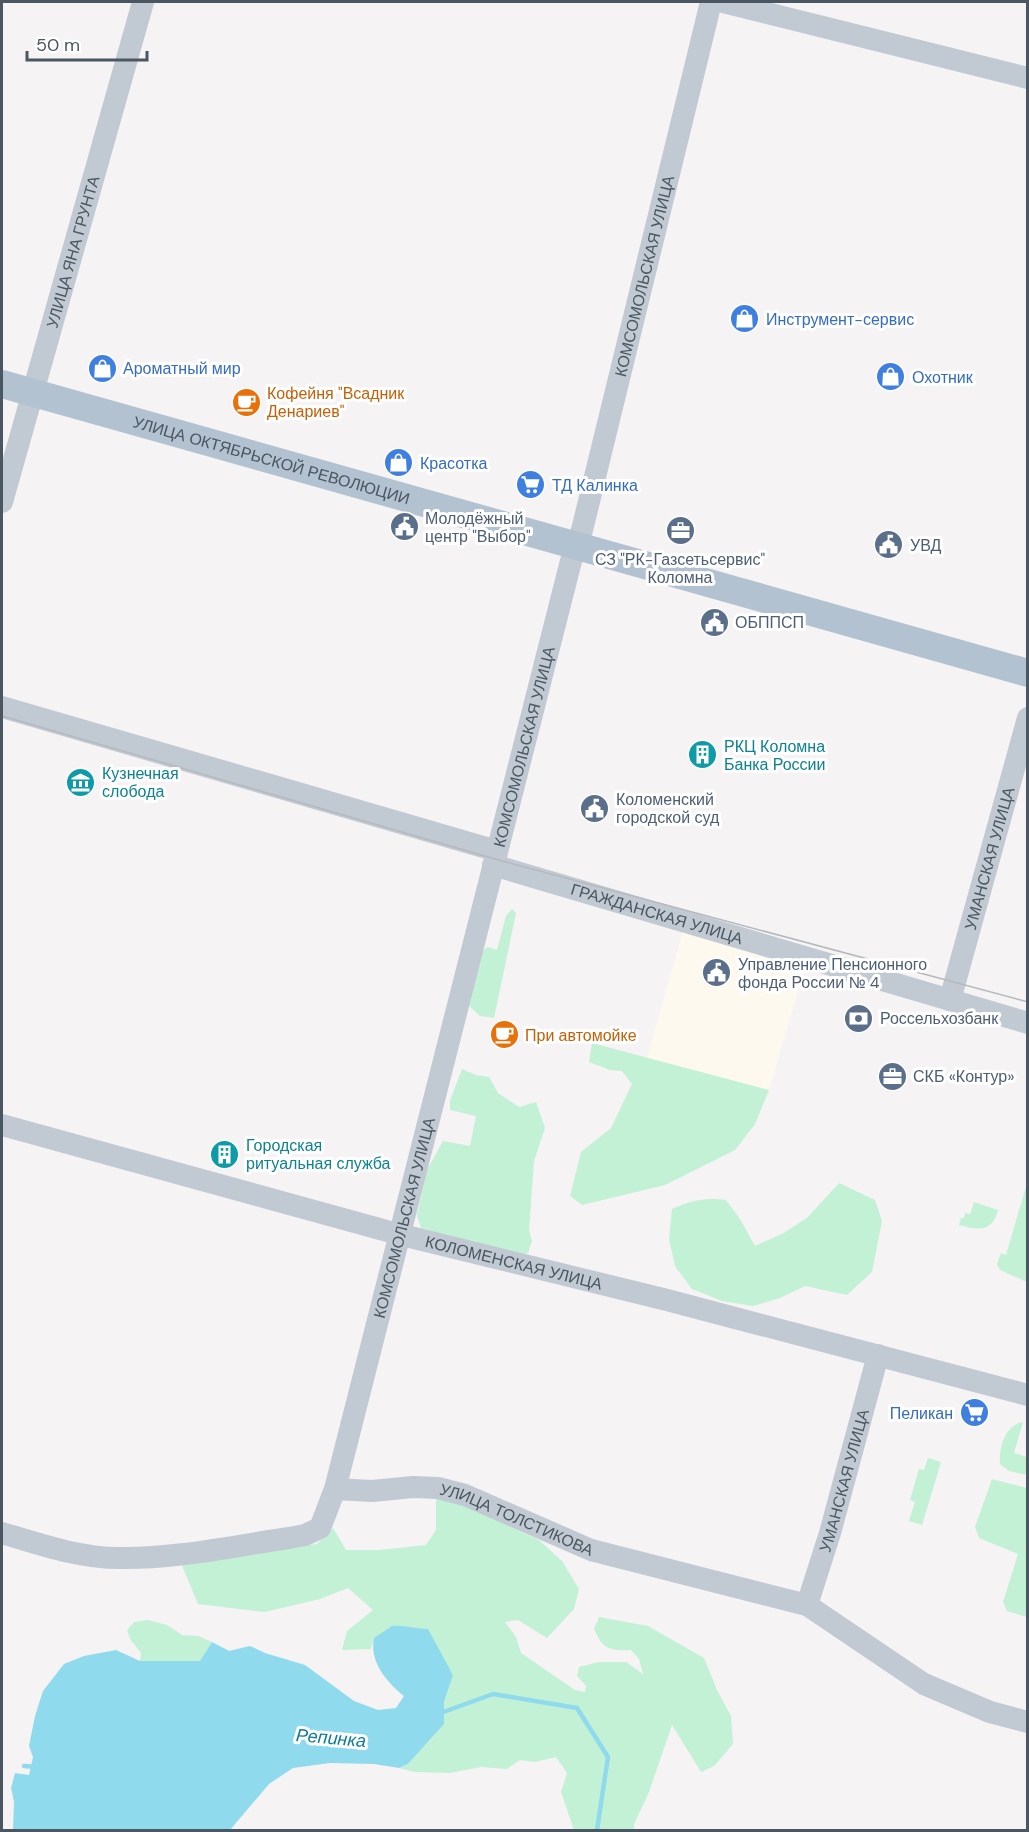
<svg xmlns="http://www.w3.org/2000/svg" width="1029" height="1832" font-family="'DM Sans',sans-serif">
	<rect width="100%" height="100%" fill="#f5f3f3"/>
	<polygon fill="#fdf9ef" points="684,927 807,962 769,1090 647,1058"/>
	<g fill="#c3f1d5">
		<polygon points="512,909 516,913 494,1018 480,1016 469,1006 481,951 488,947 497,950 506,916"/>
		<polygon points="592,1043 769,1090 755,1124 735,1150 665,1185 582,1205 570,1196 581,1152 611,1128 632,1084 622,1071 610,1070 589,1062"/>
		<polygon points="462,1069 476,1075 489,1077 498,1093 519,1107 536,1102 545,1128 534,1161 529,1230 532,1241 528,1253 514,1256 421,1228 417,1215 427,1170 443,1141 470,1146 476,1116 450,1110 450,1101"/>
		<path d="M839 1183 875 1200 882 1221 872 1272 847 1295 805 1286 780 1298 753 1306 722 1301 692 1289 675 1266 669 1239 672 1209C690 1201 706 1197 726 1200L740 1219 755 1246 784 1233 808 1217Z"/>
		<polygon points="1027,1183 1028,1282 1027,1282 1000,1270 997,1264 1001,1253 1006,1255"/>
		<path d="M974 1202 998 1210C992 1233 978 1230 959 1225L961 1218H964L965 1213 970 1214Z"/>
		<path d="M1023 1422 1014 1453 1027 1457V1475L1009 1471 1000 1464C999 1447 1005 1425 1023 1422Z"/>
		<polygon points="928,1458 941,1462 922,1525 909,1521 915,1502 910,1500 919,1469 924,1470"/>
		<polygon points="992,1479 1027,1488 1027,1617 1007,1611 1003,1602 1018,1554 979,1538 975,1527"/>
		<path d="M436 1498 470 1500 500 1522 539 1540 562 1561 579 1589 574 1609 547 1638 518 1620 505 1622 516 1637 521 1653 575 1690 585 1692 586 1686 577 1676 579 1667 599 1662H626L643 1674 639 1659 631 1650C609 1651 603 1649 594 1629L599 1617 648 1626 704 1658 717 1690 731 1716 733 1744 714 1766 701 1772 672 1725 649 1792 634 1824V1830H574L561 1792 567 1773 556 1757 535 1762 520 1760 507 1769 481 1767 450 1773 414 1772 399 1768 408 1764 444 1724V1702L453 1674 419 1629 411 1627 374 1638 371 1649 342 1650 347 1631 373 1610 348 1588 320 1599 265 1612 198 1604 181 1563 317 1544 333 1528 346 1550H380L426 1545 436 1530Z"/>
		<polygon points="148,1620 167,1625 182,1635 198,1636 212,1642 201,1661 140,1661 141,1653 130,1639 127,1630 134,1622"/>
	</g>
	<path fill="#90daee" d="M392 1626C405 1625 416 1629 428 1629L453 1675 444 1702V1724L408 1764 399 1768 374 1764 330 1763 293 1768 269 1784 230 1830H13L14 1802 11 1788 15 1773 29 1775 33 1757 29 1746 35 1716 43 1691 64 1664 84 1656 116 1650 140 1661H200L212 1642 229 1651 250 1646 265 1653 305 1665 354 1701 378 1710 396 1708 404 1696C387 1682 369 1662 374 1638Z"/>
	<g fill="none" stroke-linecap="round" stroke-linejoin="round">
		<g stroke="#90daee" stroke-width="4.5">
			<polyline points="438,1714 493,1694 577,1708 608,1757 597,1830"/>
			<polyline points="24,1766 37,1767"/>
		</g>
		<g stroke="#c1cad2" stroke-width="22">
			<polyline points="723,2 1028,78"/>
			<path id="s1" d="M2 502 143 2"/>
			<polyline points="2,707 497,851"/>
			<path id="s2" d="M493 865 1028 1023"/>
			<path id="s3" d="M950 1000 1028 718"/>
			<path id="s4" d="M2 1125 398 1234 667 1300 1028 1395"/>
			<path id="s5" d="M335 1489 372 1491 413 1487 438 1488 465 1495 591 1550 807 1605 924 1684 990 1712 1028 1722"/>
			<path id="s6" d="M2 1533C39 1544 79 1558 119 1558 175 1559 233 1546 289 1538L305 1535 320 1528 335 1489 571 561 582 530 711 2"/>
			<path id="s7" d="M807 1605 830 1533 878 1355"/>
		</g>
		<path stroke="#b3c2d1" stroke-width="28" id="s8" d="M2 384 1028 673"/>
		<polyline stroke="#b5b8bd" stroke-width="1.5" points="2,716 495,859 1028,1002"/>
	</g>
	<defs>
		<symbol id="shop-disc" viewBox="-11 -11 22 22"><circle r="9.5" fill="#3f7fe0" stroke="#fff"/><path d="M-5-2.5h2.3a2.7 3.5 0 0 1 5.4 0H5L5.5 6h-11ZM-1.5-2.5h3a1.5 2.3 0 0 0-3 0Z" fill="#fff"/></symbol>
		<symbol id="cafe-disc" viewBox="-11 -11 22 22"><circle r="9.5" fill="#e8710a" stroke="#fff"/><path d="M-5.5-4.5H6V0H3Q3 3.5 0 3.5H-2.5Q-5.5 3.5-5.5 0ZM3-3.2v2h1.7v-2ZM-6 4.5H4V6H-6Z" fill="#fff"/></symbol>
		<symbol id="supermarket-disc" viewBox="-11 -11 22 22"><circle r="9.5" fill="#3f7fe0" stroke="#fff"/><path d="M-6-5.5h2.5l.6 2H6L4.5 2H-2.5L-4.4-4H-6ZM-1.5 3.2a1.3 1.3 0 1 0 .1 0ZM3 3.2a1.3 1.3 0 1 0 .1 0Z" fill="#fff"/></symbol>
		<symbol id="civic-disc" viewBox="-11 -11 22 22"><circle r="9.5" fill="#5c6f8a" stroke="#fff"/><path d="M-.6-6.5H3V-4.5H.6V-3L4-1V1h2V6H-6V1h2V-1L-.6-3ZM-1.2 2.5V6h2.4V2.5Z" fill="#fff"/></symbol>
		<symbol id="office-disc" viewBox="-11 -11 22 22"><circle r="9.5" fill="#5c6f8a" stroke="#fff"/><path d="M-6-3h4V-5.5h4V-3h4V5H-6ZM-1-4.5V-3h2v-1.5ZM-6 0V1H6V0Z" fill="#fff"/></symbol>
		<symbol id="building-disc" viewBox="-11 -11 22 22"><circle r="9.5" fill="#0f9aa8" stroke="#fff"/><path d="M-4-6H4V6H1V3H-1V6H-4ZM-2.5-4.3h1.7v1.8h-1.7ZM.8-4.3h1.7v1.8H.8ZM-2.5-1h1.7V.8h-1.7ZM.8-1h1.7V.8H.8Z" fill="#fff"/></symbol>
		<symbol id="museum-disc" viewBox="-11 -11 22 22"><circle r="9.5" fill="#0f9aa8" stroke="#fff"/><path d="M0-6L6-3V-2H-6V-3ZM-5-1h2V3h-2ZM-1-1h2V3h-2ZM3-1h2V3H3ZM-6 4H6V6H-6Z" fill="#fff"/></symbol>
		<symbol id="bank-disc" viewBox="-11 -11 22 22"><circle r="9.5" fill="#5c6f8a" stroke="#fff"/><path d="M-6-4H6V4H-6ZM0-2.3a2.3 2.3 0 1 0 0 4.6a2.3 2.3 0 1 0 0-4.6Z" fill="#fff"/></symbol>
	</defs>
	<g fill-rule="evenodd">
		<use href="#shop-disc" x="728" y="302" width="33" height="33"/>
		<use href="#shop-disc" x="86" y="352" width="33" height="33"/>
		<use href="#shop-disc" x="874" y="360" width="33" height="33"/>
		<use href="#cafe-disc" x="230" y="386" width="33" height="33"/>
		<use href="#shop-disc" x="382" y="446" width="33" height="33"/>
		<use href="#supermarket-disc" x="514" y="468" width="33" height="33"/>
		<use href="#civic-disc" x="388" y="510" width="33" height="33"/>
		<use href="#office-disc" x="664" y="514" width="33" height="33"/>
		<use href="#civic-disc" x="872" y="528" width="33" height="33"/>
		<use href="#civic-disc" x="698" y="606" width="33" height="33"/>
		<use href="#building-disc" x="686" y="738" width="33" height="33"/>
		<use href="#museum-disc" x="64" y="766" width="33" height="33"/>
		<use href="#civic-disc" x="578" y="792" width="33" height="33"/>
		<use href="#civic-disc" x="700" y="956" width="33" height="33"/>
		<use href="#bank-disc" x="842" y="1002" width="33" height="33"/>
		<use href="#cafe-disc" x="488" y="1018" width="33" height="33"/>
		<use href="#office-disc" x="876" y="1060" width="33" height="33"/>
		<use href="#building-disc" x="208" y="1138" width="33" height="33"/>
		<use href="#supermarket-disc" x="958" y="1396" width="33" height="33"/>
	</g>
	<g text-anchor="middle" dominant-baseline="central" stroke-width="6" stroke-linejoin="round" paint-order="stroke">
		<g font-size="16" fill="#4a5661" stroke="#fff">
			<text stroke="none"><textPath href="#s1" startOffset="260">УЛИЦА ЯНА ГРУНТА</textPath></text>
			<text stroke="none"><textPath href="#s6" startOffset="1618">КОМСОМОЛЬСКАЯ УЛИЦА</textPath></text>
			<text stroke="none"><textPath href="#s8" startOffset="280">УЛИЦА ОКТЯБРЬСКОЙ РЕВОЛЮЦИИ</textPath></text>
			<text stroke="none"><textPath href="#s6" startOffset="1132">КОМСОМОЛЬСКАЯ УЛИЦА</textPath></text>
			<text stroke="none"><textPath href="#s3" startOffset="147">УМАНСКАЯ УЛИЦА</textPath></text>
			<text stroke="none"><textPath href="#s2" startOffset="171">ГРАЖДАНСКАЯ УЛИЦА</textPath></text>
			<text stroke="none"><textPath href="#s6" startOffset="646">КОМСОМОЛЬСКАЯ УЛИЦА</textPath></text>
			<text stroke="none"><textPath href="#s4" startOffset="530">КОЛОМЕНСКАЯ УЛИЦА</textPath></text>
			<text stroke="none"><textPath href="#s7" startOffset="130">УМАНСКАЯ УЛИЦА</textPath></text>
			<text stroke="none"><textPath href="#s5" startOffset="188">УЛИЦА ТОЛСТИКОВА</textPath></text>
		</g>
		<g font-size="16" fill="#366cbe" stroke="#fff" text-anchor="start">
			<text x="766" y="319">Инструмент-сервис</text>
			<text x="123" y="368">Ароматный мир</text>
			<text x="912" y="377">Охотник</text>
			<text x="420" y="463">Красотка</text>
			<text x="552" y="485">ТД Калинка</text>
			<text x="953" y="1413" text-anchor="end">Пеликан</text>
		</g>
		<g font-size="16" fill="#c56008" stroke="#fff" text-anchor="start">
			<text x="267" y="393">Кофейня "Всадник<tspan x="267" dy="18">Денариев"</tspan></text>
			<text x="525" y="1035">При автомойке</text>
		</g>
		<g font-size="16" fill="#4e5e75" stroke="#fff" text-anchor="start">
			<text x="425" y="518">Молодёжный<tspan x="425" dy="18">центр "Выбор"</tspan></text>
			<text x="910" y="545">УВД</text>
			<text x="680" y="559" text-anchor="middle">СЗ "РК-Газсетьсервис"<tspan x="680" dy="18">Коломна</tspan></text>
			<text x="735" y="622">ОБППСП</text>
			<text x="616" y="799">Коломенский<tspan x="616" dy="18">городской суд</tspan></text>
			<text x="738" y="964">Управление Пенсионного<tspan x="738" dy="18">фонда России № 4</tspan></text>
			<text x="880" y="1018">Россельхозбанк</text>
			<text x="913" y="1076">СКБ «Контур»</text>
		</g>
		<g font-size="16" fill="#0d838f" stroke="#fff" text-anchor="start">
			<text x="724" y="746">РКЦ Коломна<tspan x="724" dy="18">Банка России</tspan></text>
			<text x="102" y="773">Кузнечная<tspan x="102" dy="18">слобода</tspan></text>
			<text x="246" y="1145">Городская<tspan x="246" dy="18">ритуальная служба</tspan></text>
		</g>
		<g font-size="18" font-style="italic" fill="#0c7c9b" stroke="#fff">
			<text transform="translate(331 1738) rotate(5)">Репинка</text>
		</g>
	</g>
	<rect width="1029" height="1832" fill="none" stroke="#4a5661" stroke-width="6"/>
	<path d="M27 51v9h120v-9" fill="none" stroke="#4a5661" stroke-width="3"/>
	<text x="36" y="51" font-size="18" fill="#4a5661" stroke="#ffffff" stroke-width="4.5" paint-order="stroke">50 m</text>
</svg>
